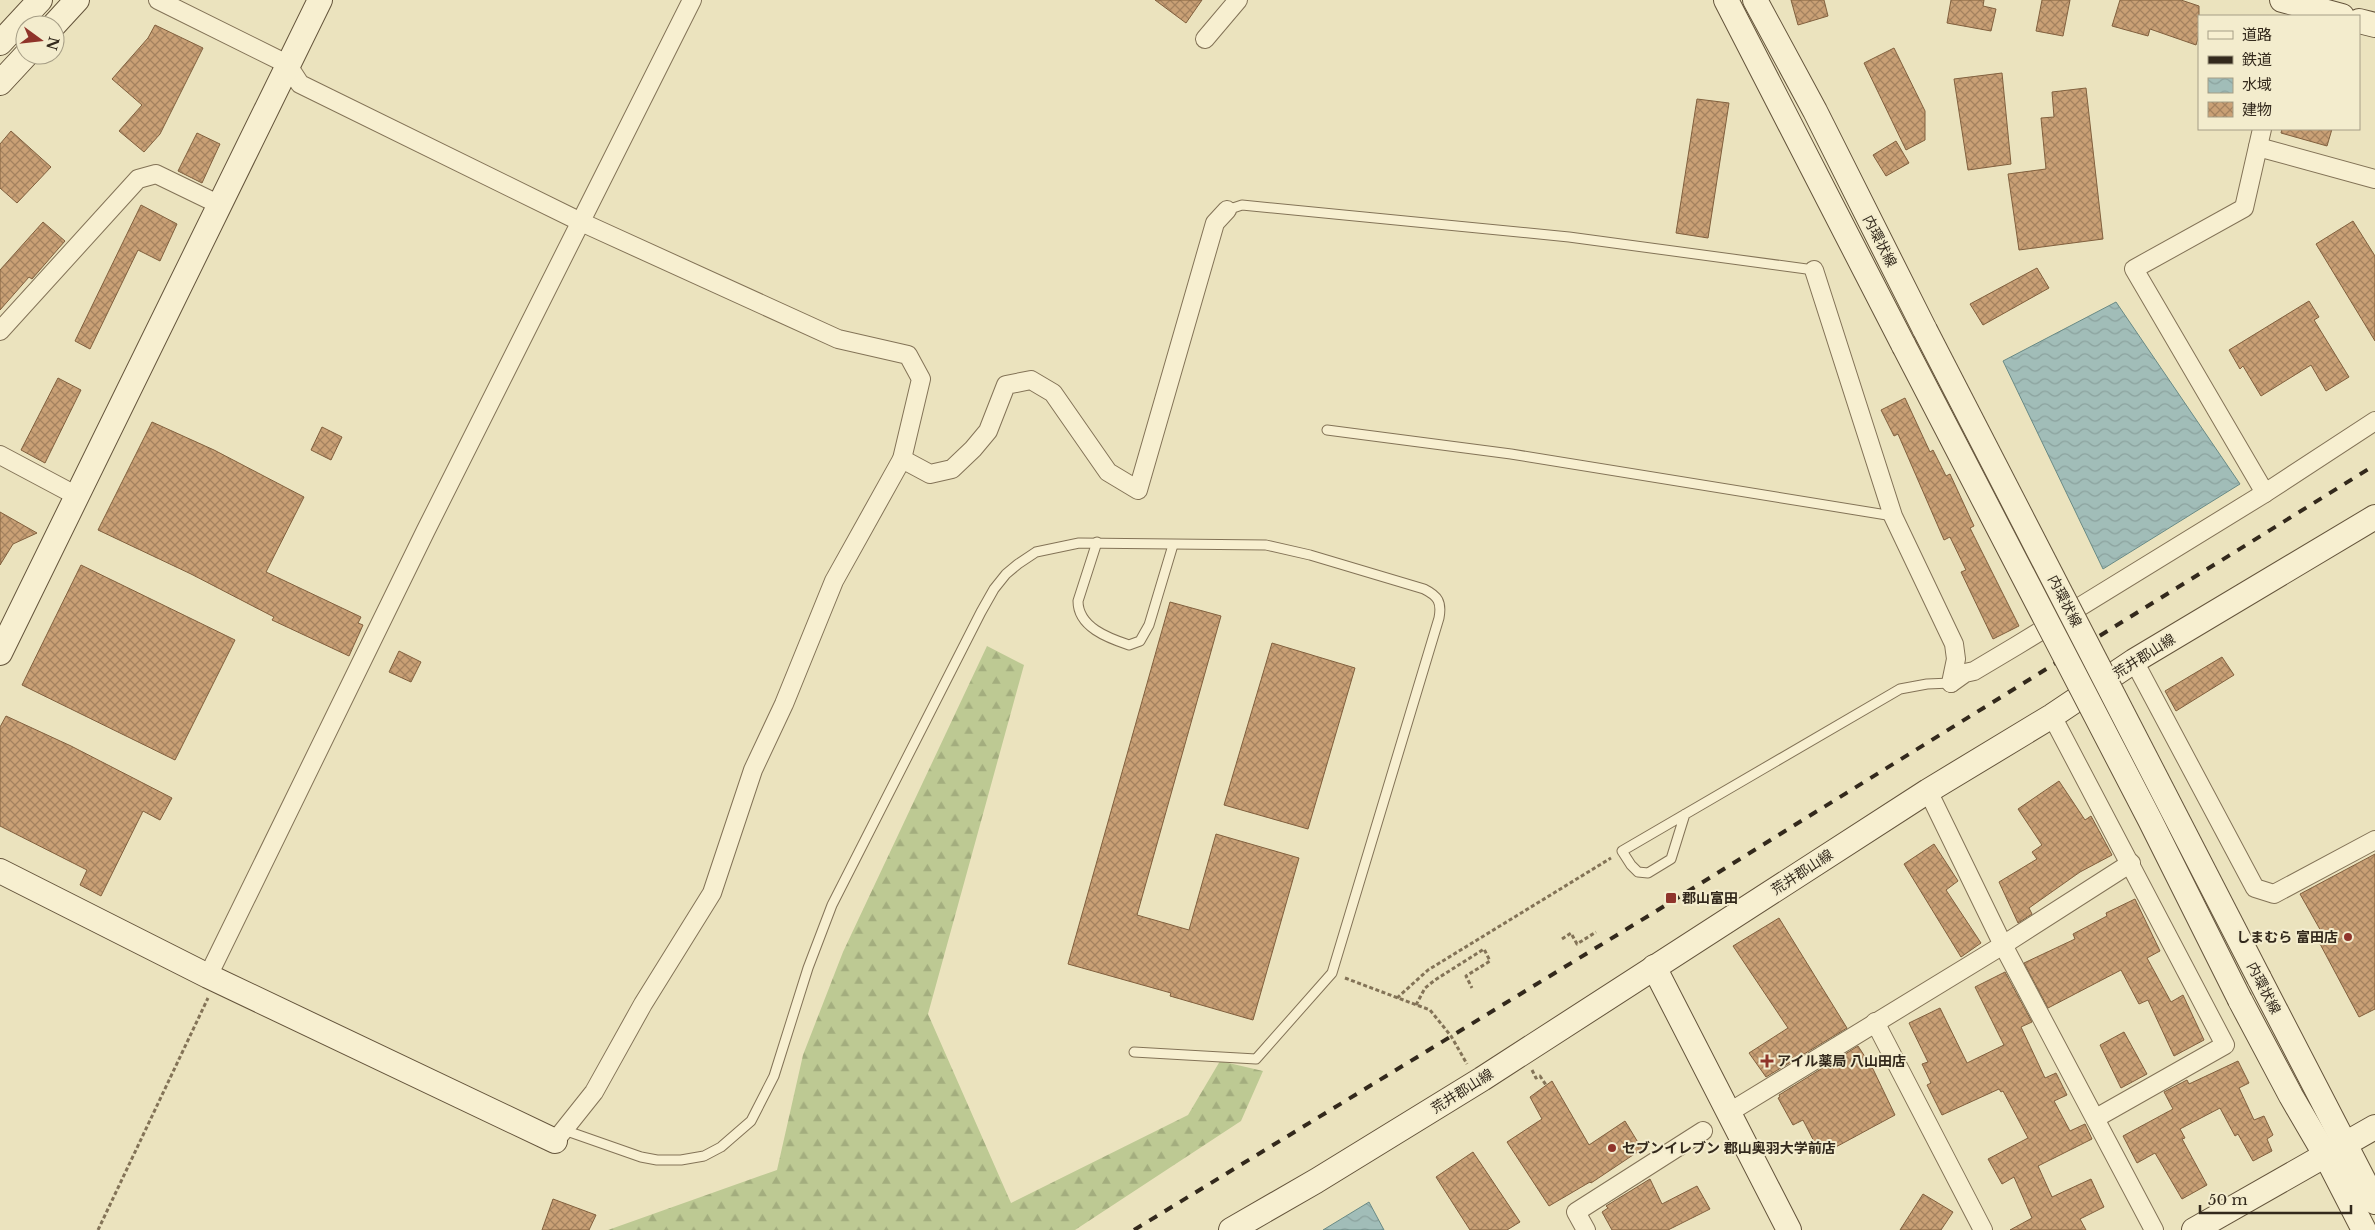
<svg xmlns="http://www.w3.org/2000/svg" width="2375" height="1230" font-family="'Libre Baskerville','Noto Sans JP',serif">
	<defs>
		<pattern id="forest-firs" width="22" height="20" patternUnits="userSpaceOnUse" patternTransform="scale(1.25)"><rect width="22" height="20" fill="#bdc993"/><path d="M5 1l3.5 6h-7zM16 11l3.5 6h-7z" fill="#a3ad7e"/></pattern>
		<pattern id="water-waves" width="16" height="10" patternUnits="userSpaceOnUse" patternTransform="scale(1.25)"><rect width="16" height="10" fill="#a1bdb8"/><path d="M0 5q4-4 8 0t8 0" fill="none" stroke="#8ba29e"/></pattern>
		<pattern id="building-cross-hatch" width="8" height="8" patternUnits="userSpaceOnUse" patternTransform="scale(1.25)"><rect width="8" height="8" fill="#c9a075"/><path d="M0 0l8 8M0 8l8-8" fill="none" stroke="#a4825f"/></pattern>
	</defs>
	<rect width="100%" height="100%" fill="#ebe3be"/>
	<polygon fill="url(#forest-firs)" points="987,646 1024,665 928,1014 1011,1203 1188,1115 1220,1061 1263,1071 1241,1121 1075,1230 608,1230 777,1170 803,1055 843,952"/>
	<g fill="url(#water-waves)" stroke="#698a85">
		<polygon points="2116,302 2240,484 2103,569 2003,361"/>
		<polygon points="1369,1202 1384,1230 1323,1230"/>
	</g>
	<g fill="url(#building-cross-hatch)" stroke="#81603e">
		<polygon points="1155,0 1202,0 1186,23"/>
		<polygon points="1791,0 1824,0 1828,16 1798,25"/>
		<polygon points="1951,0 1984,0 1983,6 1996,9 1991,31 1947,23"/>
		<polygon points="2042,0 2070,0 2063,36 2036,31"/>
		<polygon points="2120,0 2181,0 2199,6 2199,35 2196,45 2150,29 2148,36 2112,26"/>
		<polygon points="155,25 203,48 160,134 144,152 119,131 142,105 112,79 148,38"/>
		<polygon points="1894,48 1925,111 1925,140 1906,150 1864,63"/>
		<polygon points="2002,73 2011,164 1968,170 1954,79"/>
		<polygon points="2086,88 2103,239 2019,250 2008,174 2046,169 2041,118 2054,117 2052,92"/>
		<polygon points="1697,99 1729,103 1708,238 1676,233"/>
		<polygon points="2282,129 2332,129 2327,146 2281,133"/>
		<polygon points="11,131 51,167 17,203 0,188 0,144"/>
		<polygon points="197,133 220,144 202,183 178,171"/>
		<polygon points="1896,141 1909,163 1886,176 1873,155"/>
		<polygon points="141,205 177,224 160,261 138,250 90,349 75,341"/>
		<polygon points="2353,221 2375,256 2375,341 2316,244"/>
		<polygon points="43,222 65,241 32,279 29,277 0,310 0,270"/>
		<polygon points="2037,268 2049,288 1983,325 1970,304"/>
		<polygon points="2309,301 2319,317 2314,320 2349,377 2326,391 2311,365 2261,396 2243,366 2240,369 2229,350"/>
		<polygon points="58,378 81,390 45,463 21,450"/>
		<polygon points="1905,398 1930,452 1933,450 1946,476 1950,474 1974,526 1970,528 2019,626 1993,639 1961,572 1966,570 1950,537 1944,540 1898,434 1894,436 1881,410"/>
		<polygon points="152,422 214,450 304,497 266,572 361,617 358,623 363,625 349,656 272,620 274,617 191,574 98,530"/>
		<polygon points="322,427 342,437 331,460 311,450"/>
		<polygon points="0,512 37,533 13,544 0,565"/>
		<polygon points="81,565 235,640 175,760 22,685"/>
		<polygon points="1170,602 1221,616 1137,915 1189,930 1216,834 1299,858 1253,1020 1170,996 1171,993 1068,964"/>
		<polygon points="1272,643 1355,668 1308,829 1224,805"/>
		<polygon points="399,651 421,662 411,682 389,672"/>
		<polygon points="2222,657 2234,675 2176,711 2165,691"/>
		<polygon points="6,716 71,746 172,798 160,820 143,811 101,896 80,885 87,870 0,826 0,727"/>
		<polygon points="2059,781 2085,820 2091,816 2112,855 2080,872 2029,908 2032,914 2018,923 1999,882 2037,859 2032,852 2042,845 2018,809"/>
		<polygon points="1934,844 1958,881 1946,890 1981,943 1961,957 1904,864"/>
		<polygon points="2375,854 2375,1009 2359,1017 2319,942 2322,933 2300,894"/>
		<polygon points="2135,899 2160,951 2147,958 2171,1002 2183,995 2204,1040 2174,1056 2148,1000 2139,1004 2121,970 2048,1008 2024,963 2075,939 2073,934 2107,916 2106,913"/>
		<polygon points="1779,918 1847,1028 1766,1077 1749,1053 1788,1028 1733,946"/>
		<polygon points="2005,972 2032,1022 2021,1027 2045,1078 2056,1073 2067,1095 2054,1101 2070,1131 2085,1124 2092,1139 2038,1166 2052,1197 2091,1179 2104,1207 2080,1219 2086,1230 2010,1230 2032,1218 2014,1177 2002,1184 1988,1159 2028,1138 2003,1091 2001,1092 1999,1089 1942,1115 1927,1085 1931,1083 1922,1064 1928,1062 1909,1023 1940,1008 1967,1063 2004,1045 1975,987"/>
		<polygon points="2124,1032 2147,1074 2121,1088 2100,1045"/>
		<polygon points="1858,1046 1873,1069 1895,1115 1821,1155 1803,1120 1793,1125 1778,1098 1780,1097 1779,1095"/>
		<polygon points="2238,1061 2249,1083 2239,1088 2254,1120 2264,1116 2273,1135 2267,1139 2272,1151 2253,1161 2238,1134 2235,1136 2220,1108 2180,1129 2185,1138 2182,1139 2207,1185 2182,1199 2155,1153 2137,1163 2123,1136 2173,1109 2164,1092 2187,1080 2189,1084"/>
		<polygon points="1552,1081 1589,1145 1625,1121 1642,1149 1591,1183 1590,1182 1549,1206 1507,1142 1542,1119 1530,1097"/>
		<polygon points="1473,1152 1520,1222 1507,1230 1470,1230 1436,1177"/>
		<polygon points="1650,1179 1662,1204 1697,1186 1710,1209 1668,1230 1612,1230 1602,1212 1608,1208 1606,1206"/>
		<polygon points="1923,1194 1953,1212 1941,1230 1900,1230"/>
		<polygon points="553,1199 596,1215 589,1230 542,1230"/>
	</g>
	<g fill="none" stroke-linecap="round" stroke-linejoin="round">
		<defs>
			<g id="lane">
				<polyline points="1227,210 1242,205 1569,237 1814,270"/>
				<polyline points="1327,430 1511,454 1893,516"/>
				<path d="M1097 542 1078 601C1078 627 1108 638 1129 645L1140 641 1149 625 1173 545"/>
				<polyline points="1685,814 1671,859 1648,873 1638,872 1631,865 1622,851 1900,689 1927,684 1951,683"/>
				<path d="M564 1130 641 1157 657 1160H681L704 1156 721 1147 751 1121 774 1076 808 968 832 905 981 612 994 589 1006 574 1018 564 1036 552 1079 543 1266 545 1310 555 1424 589C1438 596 1442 602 1439 618L1332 973 1256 1059 1134 1052"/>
			</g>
			<g id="street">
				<polyline points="158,0 287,64 300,84 581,222 838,339 908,355 921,379 902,459 834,581 784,704 753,770 712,893 643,1004 594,1092 555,1141"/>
				<polyline points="1205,39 1238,0"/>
				<polyline points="2262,129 2244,208 2134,269 2265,493 2375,421"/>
				<polyline points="2258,147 2375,179"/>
				<polyline points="1814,270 1893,516 1954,644 1956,659 1951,683"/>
				<polyline points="0,331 138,179 156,174 220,205"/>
				<polyline points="0,455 77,496"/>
				<polyline points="902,459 930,474 952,469 973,449 988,431 1006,385 1031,380 1053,393 1108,472 1138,490 1215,223 1227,210"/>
				<polyline points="2134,661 2255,888 2274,894 2375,840"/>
				<polyline points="1951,683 1965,673 1974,671 2016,646 2265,493"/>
				<polyline points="2052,716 2225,1045 2096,1118"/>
				<polyline points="1928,791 2003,945 2154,1230"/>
				<polyline points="208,976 426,530 692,0"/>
				<polyline points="1875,1022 1983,1230"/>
				<polyline points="1728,1113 2003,945 2131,863"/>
				<polyline points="1586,1230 1576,1212 1703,1131"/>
			</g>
			<g id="secondary">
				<polyline points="1726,0 1904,346"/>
				<polyline points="1755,0 1815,111 1925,330"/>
				<polyline points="2282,0 2342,16"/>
				<polyline points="2359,21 2375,25"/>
				<polyline points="54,25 77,0"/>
				<polyline points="0,43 40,0"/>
				<polyline points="0,83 26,55"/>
				<polyline points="0,653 320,0"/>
				<polyline points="0,871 208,976 555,1141"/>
				<polyline points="1654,967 1789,1230"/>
				<polyline points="2259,978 2375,1202"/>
				<polyline points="2240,1000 2291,1096 2326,1156 2364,1230"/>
				<polyline points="1231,1230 1316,1181 1482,1079 1928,791 2052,716 2134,661 2375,517"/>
				<polyline points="2194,1230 2375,1127"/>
			</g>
		</defs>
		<use href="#lane" stroke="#837357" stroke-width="11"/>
		<use href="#street" stroke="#837357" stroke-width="20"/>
		<use href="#secondary" stroke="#64543b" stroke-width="26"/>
		<g stroke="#837357" stroke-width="3" stroke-dasharray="4 2.5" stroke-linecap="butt">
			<polyline points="1562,939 1571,933 1577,944 1596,932"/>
			<polyline points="1345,978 1430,1010 1451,1036 1467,1064"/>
			<polyline points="1397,998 1428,970 1611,858"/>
			<polyline points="1416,1005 1425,988 1435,980 1484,949 1490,961 1466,976 1472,988"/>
			<polyline points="1532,1070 1536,1078 1540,1076 1546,1085"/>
			<polyline points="98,1230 208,998"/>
		</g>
		<use href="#lane" stroke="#f7efd0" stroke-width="9"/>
		<use href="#street" stroke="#f7efd0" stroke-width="18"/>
		<use href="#secondary" stroke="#f7efd0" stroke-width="24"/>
		<polyline stroke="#33291c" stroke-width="4" stroke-dasharray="9 9" stroke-linecap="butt" points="1134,1230 1653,913 2375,465"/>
		<defs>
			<g id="secondary-bridge">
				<polyline points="1925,330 2259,978"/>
				<polyline points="1904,346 2150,820 2240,1000"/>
			</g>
		</defs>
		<use href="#secondary-bridge" stroke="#64543b" stroke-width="26" stroke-linecap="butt"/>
		<use href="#secondary-bridge" stroke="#f7efd0" stroke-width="24"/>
	</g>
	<g fill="#8f342a" stroke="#f3eccd" stroke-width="2">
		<rect x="1665" y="892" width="12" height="12" rx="2.5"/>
		<circle cx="2348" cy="937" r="5"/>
		<path d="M1764.5 1053.5h5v5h5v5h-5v5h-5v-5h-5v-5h5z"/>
		<circle cx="1612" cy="1148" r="5"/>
	</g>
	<g text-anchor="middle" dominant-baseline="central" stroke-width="4" stroke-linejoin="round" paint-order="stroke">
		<g font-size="14" fill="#33291c" stroke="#f3eccd">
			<text transform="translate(1880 241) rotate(63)">内環状線</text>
			<text transform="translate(2065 601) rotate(63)">内環状線</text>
			<text transform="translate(2144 656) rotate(-32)">荒井郡山線</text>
			<text transform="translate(1802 872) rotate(-33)">荒井郡山線</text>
			<text transform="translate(2264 988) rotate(63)">内環状線</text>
			<text transform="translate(1462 1091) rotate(-32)">荒井郡山線</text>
		</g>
		<g font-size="14" font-weight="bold" fill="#33291c" stroke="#f3eccd" text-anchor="start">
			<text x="1682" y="898">郡山富田</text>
			<text x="2338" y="937" text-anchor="end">しまむら 富田店</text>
			<text x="1777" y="1061">アイル薬局 八山田店</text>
			<text x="1622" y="1148">セブンイレブン 郡山奥羽大学前店</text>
		</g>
	</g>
	<rect x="2198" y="15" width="162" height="115" fill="#f3eccd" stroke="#a69e86"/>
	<rect x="2208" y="31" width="25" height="8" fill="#f7efd0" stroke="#a69e86"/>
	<text x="2242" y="40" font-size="15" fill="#33291c">道路</text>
	<rect x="2208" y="56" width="25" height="8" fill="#33291c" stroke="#a69e86"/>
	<text x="2242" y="65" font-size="15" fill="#33291c">鉄道</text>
	<rect x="2208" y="78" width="25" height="15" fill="url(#water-waves)" stroke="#a69e86"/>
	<text x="2242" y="90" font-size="15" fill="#33291c">水域</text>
	<rect x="2208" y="102" width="25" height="15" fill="url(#building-cross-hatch)" stroke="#a69e86"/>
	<text x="2242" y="115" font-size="15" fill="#33291c">建物</text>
	<g transform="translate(40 40) rotate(105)"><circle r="24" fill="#f3eccd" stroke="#a69e86"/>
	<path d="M0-4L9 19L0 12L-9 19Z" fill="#8f342a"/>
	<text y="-8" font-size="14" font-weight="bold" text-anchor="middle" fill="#33291c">N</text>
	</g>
	<path d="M2200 1205v8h151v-8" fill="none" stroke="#33291c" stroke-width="2.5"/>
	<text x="2208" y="1205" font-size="15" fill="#33291c" stroke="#f3eccd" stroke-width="4" paint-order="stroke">50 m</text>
</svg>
